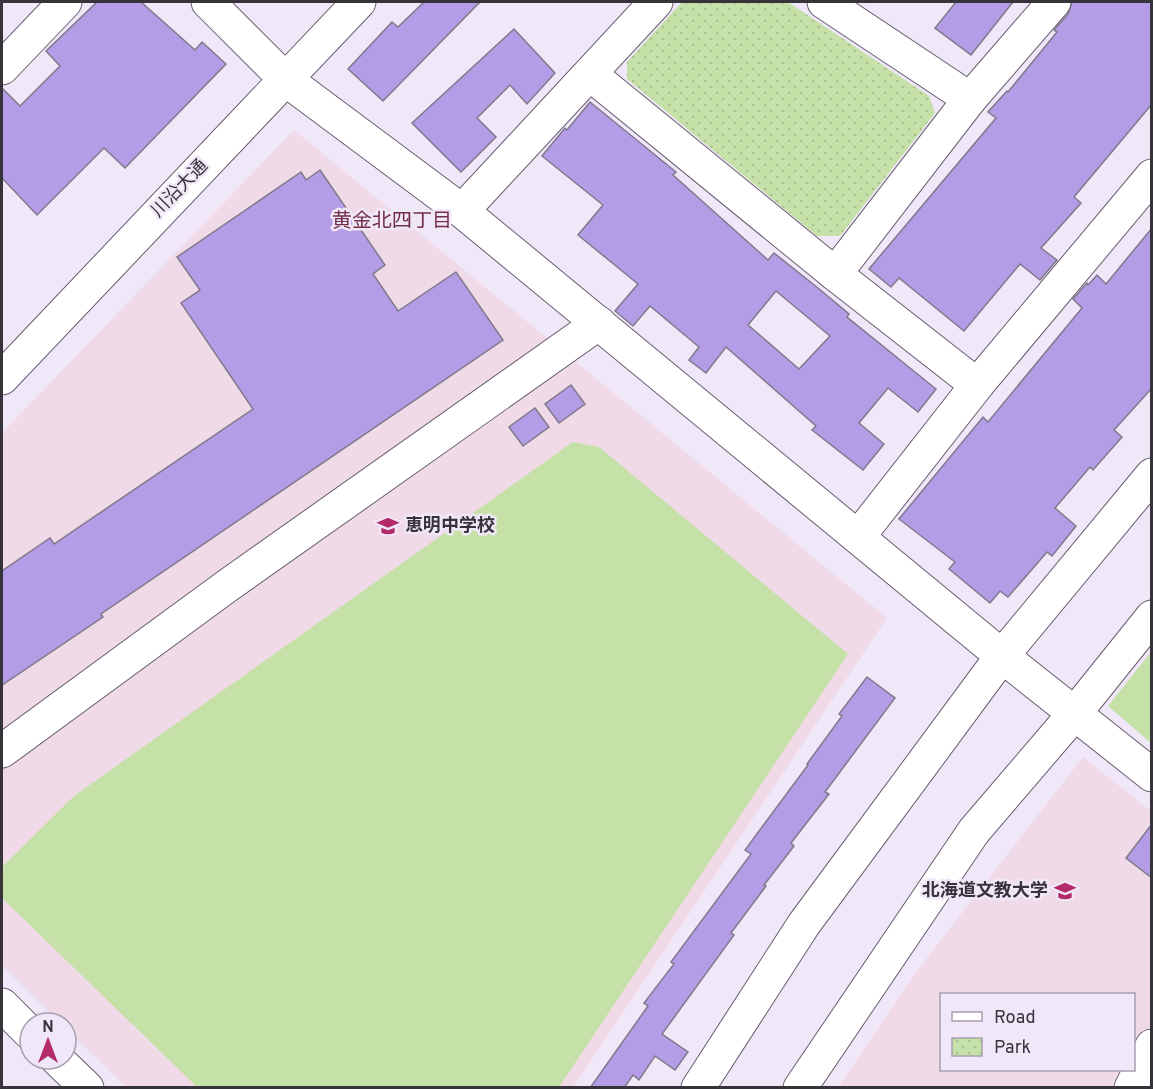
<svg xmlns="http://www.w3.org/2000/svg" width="1153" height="1089" font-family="Overpass,'Noto Sans JP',sans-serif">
	<defs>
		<pattern id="park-dots" width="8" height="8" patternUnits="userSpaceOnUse" patternTransform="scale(1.5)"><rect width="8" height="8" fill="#c6e1a8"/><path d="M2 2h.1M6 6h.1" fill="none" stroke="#abc291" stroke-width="1.8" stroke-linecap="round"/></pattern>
	</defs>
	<rect width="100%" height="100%" fill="#f0e7f9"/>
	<g fill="#f0dae7" fill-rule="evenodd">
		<polygon points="294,130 887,618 573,1087 126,1087 66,1029 66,1023 60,1023 2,965 2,433"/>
		<path d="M1083 757 1151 811V1087L838 1088 916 972ZM942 994H1134V1070H942Z"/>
	</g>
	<g fill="#c6e1a8">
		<polygon points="573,442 599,447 848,654 559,1087 197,1087 2,898 2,867 74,796"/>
		<polygon points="1151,652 1151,743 1108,706"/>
	</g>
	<polygon fill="url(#park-dots)" points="682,2 788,2 929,96 935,113 840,236 817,236 627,79 627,62"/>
	<g fill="#b49ce6" stroke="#7e7a8a" stroke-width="1.5" fill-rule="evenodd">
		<polygon points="97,2 141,2 195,50 202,42 226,64 125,168 104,148 37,215 2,178 2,88 20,106 60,66 46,51"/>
		<polygon points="424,2 480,2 383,101 348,69 392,22 398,27"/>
		<polygon points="956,2 1013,2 971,55 935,28"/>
		<polygon points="1072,2 1152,2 1152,104 1074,197 1081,203 1041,248 1057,260 1040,280 1020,264 964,331 899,278 891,287 869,269 996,118 988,112 1007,91 1008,92 1057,32 1054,30 1068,14"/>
		<polygon points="514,29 555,73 527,104 510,85 477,118 496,137 461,172 412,123"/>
		<path d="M590 102 676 172 673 175 768 260 774 253 818 288 849 314 847 317 936 389 918 412 888 388 859 423 884 444 863 470 812 430 816 426 726 347 706 373 689 360 699 347 650 306 633 326 615 311 638 284 578 235 603 205 542 156 565 128 567 130ZM776 291 830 336 799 369 748 325Z"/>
		<polygon points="320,170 385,265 373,274 398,311 456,272 503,340 101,614 103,617 2,685 2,571 50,538 54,544 253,409 181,303 200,290 177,257 301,172 306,180"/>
		<polygon points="1152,228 1152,388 1114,430 1122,437 1093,470 1090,467 1055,508 1076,526 1052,556 1047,552 1008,597 1000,591 990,603 949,569 955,562 899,519 983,417 988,422 1082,308 1073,299 1087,283 1088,285 1097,275 1106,284"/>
		<polygon points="571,385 585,404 559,423 545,404"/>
		<polygon points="535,408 549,427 523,446 509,427"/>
		<polygon points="867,677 895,698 825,792 829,794 791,843 794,846 764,885 766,886 731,933 734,935 662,1034 688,1052 675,1070 655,1056 639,1080 633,1075 624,1088 590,1088 648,1006 644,1003 674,964 671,962 751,854 745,850 808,765 807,764 842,716 839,714"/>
		<polygon points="1152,824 1152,878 1126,858"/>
	</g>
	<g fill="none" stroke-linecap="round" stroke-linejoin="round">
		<defs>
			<g id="minor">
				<polyline points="208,2 285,79 462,211 1002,656 1152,775"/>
				<polyline points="824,2 970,99"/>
				<polyline points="2,68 65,2"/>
				<polyline points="590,74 835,274 977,385"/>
				<polyline points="462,211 656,2"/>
				<polyline points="835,274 970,99 1054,2"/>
				<polyline points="2,378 359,2"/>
				<polyline points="858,537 977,385 1152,176"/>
				<polyline points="2,751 227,586 599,323"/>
				<polyline points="2,1005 30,1033"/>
				<polyline points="57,1059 87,1088"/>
				<polyline points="698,1088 804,924 1002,656 1152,475"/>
				<polyline points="800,1088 974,831 1075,713 1152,617"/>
				<polyline points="1131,1088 1152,1046"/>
			</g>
		</defs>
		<use href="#minor" stroke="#665e6d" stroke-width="35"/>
		<use href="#minor" stroke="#fff" stroke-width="33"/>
	</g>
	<defs>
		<symbol id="school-bare" viewBox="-9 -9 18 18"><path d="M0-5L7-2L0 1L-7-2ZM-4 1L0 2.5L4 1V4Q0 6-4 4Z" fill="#b32a69" stroke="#f0e7f9" stroke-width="2.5" paint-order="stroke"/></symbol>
		<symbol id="university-bare" viewBox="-9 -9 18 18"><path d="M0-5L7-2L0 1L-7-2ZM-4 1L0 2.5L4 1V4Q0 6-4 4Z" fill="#b32a69" stroke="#f0e7f9" stroke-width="2.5" paint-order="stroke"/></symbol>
	</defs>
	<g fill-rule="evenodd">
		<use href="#school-bare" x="373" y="511" width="30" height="30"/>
		<use href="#university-bare" x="1050" y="876" width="30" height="30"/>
	</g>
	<g text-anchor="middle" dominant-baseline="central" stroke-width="5" stroke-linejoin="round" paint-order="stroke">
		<g font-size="18" fill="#37333a" stroke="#f0e7f9">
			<text transform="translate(180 189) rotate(-46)">川沿大通</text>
		</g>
		<g font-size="18" font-weight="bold" fill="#37333a" stroke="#f0e7f9" text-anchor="start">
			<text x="405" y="526">恵明中学校</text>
			<text x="1048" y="891" text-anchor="end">北海道文教大学</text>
		</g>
		<g font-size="20" fill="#722f49" stroke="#f0e7f9">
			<text x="392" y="222">黄金北四丁目</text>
		</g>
	</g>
	<rect width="1153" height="1089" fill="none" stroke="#37333a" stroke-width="6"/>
	<rect x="940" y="993" width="195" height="78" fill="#f0e7f9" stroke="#a69fad" stroke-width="1.5"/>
	<rect x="952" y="1012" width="30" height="9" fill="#ffffff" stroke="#a69fad" stroke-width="1.5"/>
	<text x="994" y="1023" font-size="18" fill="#37333a">Road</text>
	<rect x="952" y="1038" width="30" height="18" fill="url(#park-dots)" stroke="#a69fad" stroke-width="1.5"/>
	<text x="994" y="1053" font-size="18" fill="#37333a">Park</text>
	<g transform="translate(48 1041)"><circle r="28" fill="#f0e7f9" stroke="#a69fad" stroke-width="1.5"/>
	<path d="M0-4.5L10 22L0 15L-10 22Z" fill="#b32a69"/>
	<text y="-9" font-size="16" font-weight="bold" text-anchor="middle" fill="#37333a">N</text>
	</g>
</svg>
